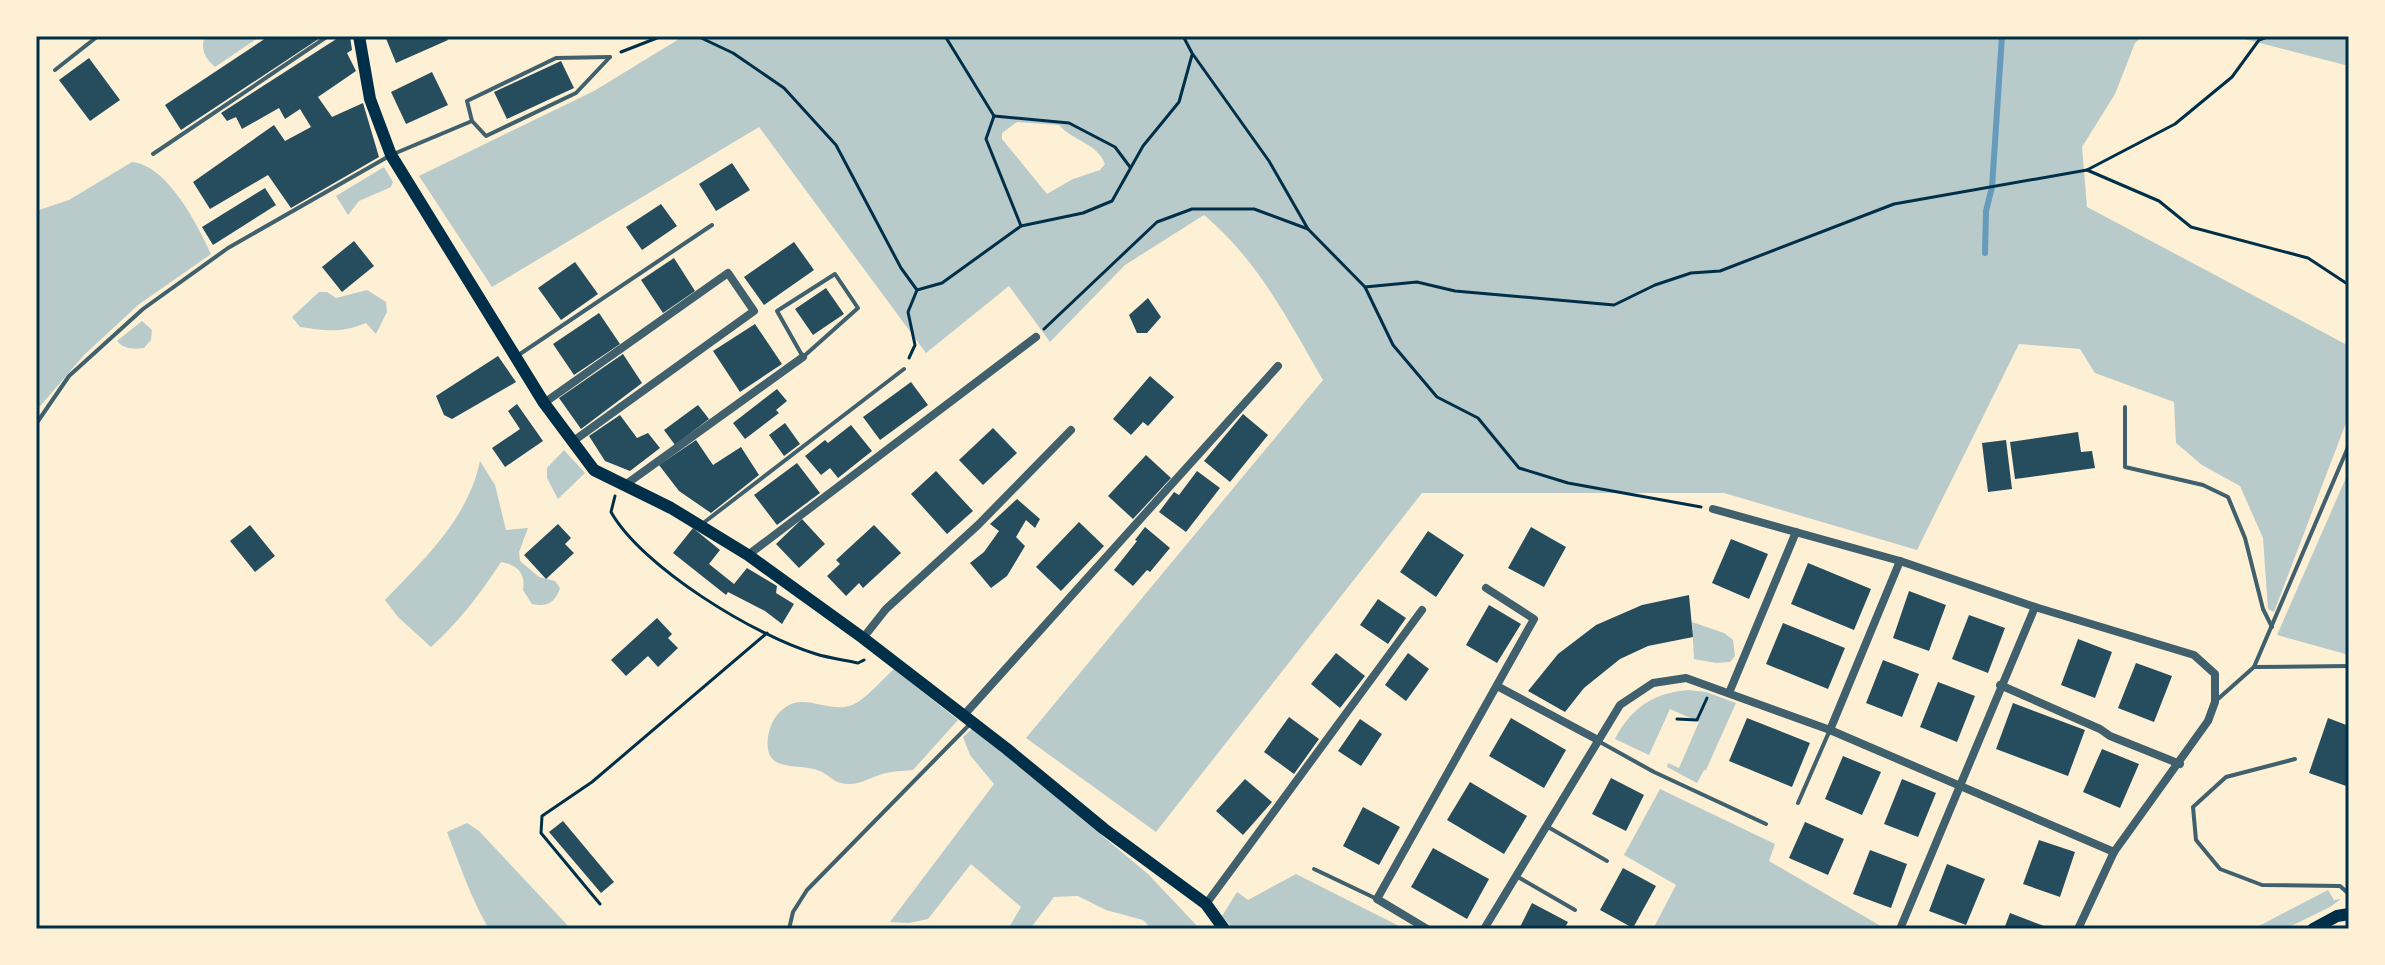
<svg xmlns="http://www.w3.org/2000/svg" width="2385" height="965" font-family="'PT Serif',serif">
	<rect width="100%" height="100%" fill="#fdf0d5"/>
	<g fill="#b9caca" fill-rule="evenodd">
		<path d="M205 36H261L215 67C205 59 200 49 205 36Z"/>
		<path d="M684 36H2143L2135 43 2115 94 2082 147 2087 207 2349 346V415L2274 612 2268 609 2263 538 2240 486 2202 465 2176 443 2174 402 2095 373 2080 349 2019 344 1917 550 1724 493H1422L1156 832 1026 738 1323 380C1288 320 1258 260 1204 215L1125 265 1050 342 1009 286 926 353 759 127 492 287 419 176 594 91ZM1017 122 1059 125C1073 141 1097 143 1105 164L1100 170 1073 179 1047 194 1002 139V133Z"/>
		<polygon points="2233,36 2349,36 2349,66"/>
		<path d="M132 162C167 165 198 225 211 254L138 305 84 355 36 411V211L69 200Z"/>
		<polygon points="384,167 393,182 391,187 359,201 348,215 336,196"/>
		<path d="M367 290 386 302 387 312 376 334 366 323C341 333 326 331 300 327L292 317 319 292H327L336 298Z"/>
		<path d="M142 321 152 330 151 340 144 348C135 349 124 350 117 341Z"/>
		<polygon points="564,450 585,473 558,499 547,478 547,468"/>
		<path d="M480 461 495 485 506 530 528 528 519 552 520 561 539 577 555 581 560 588C555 603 547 607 532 604L523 590C526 573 517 565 501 562 480 594 460 621 431 647L398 617 385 600C424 559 468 519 480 461Z"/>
		<polygon points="2349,471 2349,655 2277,635"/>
		<polygon points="1692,622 1724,633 1733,640 1735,656 1730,662 1716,663 1694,659"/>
		<path d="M894 669 958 720 913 770C903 771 892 771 882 774 869 778 857 787 841 783 834 782 827 774 820 771 799 762 763 775 768 737 770 725 775 714 786 707 806 693 830 714 852 705 864 701 884 678 894 669Z"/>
		<path d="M1688 690 1706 692 1736 703 1706 770H1704L1697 783 1667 767 1668 763 1679 768 1699 722 1670 709 1649 755 1615 739C1631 708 1653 693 1688 690Z"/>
		<polygon points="973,728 1148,874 1200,929 1152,929 1143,920 1106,910 1078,896 1054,897 1030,929 1008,929 1021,907 971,864 928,919 909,923 890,922 994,784 970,755 963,737"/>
		<polygon points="1660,789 1775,844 1769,861 1886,929 1653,929 1676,885 1624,855"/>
		<path d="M467 823 479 831 571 929H489C471 899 460 865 447 832Z"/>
		<polygon points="1296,874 1405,929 1233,929 1222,916 1237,892 1248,900"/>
		<polygon points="2328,890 2334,900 2341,899 2330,907 2285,929 2253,929"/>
	</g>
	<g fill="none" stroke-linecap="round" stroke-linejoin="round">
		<polyline stroke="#669bbc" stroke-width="6" points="1985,253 1986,211 1992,187 2002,36"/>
	</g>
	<g fill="#264d5e">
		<polygon points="269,36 323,36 181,130 165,105"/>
		<polygon points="341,36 350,36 352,50 347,53 356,71 318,97 332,117 363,103 379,157 291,208 268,175 210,209 193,182 274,125 285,141 311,127 300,109 285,119 279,108 242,129 236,117 227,121 221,113"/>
		<polygon points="385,36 446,36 448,40 396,63"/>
		<polygon points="89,58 120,100 90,121 59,80"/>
		<polygon points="561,61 574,88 507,119 494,92"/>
		<polygon points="432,72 448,105 406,124 391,92"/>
		<polygon points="732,163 750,190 716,211 699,184"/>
		<polygon points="265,188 276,205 213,245 202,227"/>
		<polygon points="661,204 677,226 642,250 626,227"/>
		<polygon points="354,241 374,266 342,292 322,267"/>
		<polygon points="794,242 814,270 764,305 744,277"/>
		<polygon points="674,258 695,291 663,313 641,280"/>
		<polygon points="575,262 598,294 561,320 538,288"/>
		<polygon points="826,288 844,314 813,335 795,309"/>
		<polygon points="1148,298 1161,317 1147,333 1137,333 1129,315"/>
		<polygon points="599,313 620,344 574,375 553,344"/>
		<polygon points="755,324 782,364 740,392 713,351"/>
		<polygon points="623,354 642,383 581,429 559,398"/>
		<polygon points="498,356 516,382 452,419 444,415 436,396"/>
		<polygon points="1150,376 1174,397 1148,426 1143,422 1131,435 1113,419"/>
		<polygon points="911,382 928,405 880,440 863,417"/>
		<polygon points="777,389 787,401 776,410 779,413 745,439 733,423"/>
		<polygon points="517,404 543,441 505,467 492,448 520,429 508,411"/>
		<polygon points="698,405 709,419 675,445 664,430"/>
		<polygon points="1243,414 1268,435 1230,482 1204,461"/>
		<polygon points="620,415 637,438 648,433 660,448 630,471 605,461 589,436"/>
		<polygon points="785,423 800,444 784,456 769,435"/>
		<polygon points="851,425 872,451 838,478 830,468 821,475 805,456 825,440 828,443"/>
		<polygon points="993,428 1017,453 983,485 959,460"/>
		<polygon points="2078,432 2081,452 2092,451 2095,468 2015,479 2010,442"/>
		<polygon points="696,440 713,465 741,447 759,475 711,513 679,491 659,465"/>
		<polygon points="2006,440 2012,489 1988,492 1982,443"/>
		<polygon points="1146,455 1171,478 1133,519 1108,496"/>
		<polygon points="797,463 820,493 777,525 754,495"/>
		<polygon points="936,471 973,511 947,534 911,494"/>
		<polygon points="1197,471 1220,488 1186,532 1159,512 1174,492 1179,495"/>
		<polygon points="1017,499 1040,519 1035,528 1026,520 1016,537 1025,546 1007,576 991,588 970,563 984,552 999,531 990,524"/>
		<polygon points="802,519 825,544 799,568 776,544"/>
		<polygon points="1079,522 1104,546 1061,591 1036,567"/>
		<polygon points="558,524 571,538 565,544 574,553 546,579 524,555"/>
		<polygon points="250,525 275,556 255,572 230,541"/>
		<polygon points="874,525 901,553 863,588 859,583 846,596 827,576 840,564 836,560"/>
		<polygon points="1145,527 1170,548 1150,572 1147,570 1133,586 1114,570 1137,541 1135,540"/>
		<polygon points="1531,527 1566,547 1544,587 1508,568"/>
		<polygon points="693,528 720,550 709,564 734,584 747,568 777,586 776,593 794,604 782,624 765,611 728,592 726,595 673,553"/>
		<polygon points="1428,531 1464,555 1436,597 1400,572"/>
		<polygon points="1731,539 1768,554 1749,599 1712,583"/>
		<polygon points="1808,563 1871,589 1854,630 1791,604"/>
		<polygon points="1909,591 1946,605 1929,651 1893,638"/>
		<polygon points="1689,595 1693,637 1648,646 1620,659 1584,688 1565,712 1528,691 1558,654 1596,625 1642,605"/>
		<polygon points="1378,599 1406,618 1388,644 1360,625"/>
		<polygon points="1489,605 1521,624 1497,663 1466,645"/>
		<polygon points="1969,615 2005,628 1988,673 1952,659"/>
		<polygon points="657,618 672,634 668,638 678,648 658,667 648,656 626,676 611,660"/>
		<polygon points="1783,623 1845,648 1828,689 1766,664"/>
		<polygon points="2078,639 2112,652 2095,698 2061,685"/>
		<polygon points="1336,653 1365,676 1340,708 1311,684"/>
		<polygon points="1408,653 1429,669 1406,701 1385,685"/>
		<polygon points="1883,660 1919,674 1902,717 1866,703"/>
		<polygon points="2136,663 2172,676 2154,722 2118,708"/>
		<polygon points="1938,682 1975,696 1957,742 1920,727"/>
		<polygon points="2013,703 2085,730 2068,776 1996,749"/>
		<polygon points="1289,717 1319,739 1294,774 1264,752"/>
		<polygon points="1511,718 1566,750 1544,788 1489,756"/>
		<polygon points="1747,718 1810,743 1792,787 1729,761"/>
		<polygon points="2328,718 2349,726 2349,787 2309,773"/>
		<polygon points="1360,719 1382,734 1361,766 1338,751"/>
		<polygon points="2102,749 2139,764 2120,808 2083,792"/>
		<polygon points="1843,756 1881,772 1862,815 1825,799"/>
		<polygon points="1611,778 1644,795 1626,831 1592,814"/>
		<polygon points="1245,779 1272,802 1243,835 1216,811"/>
		<polygon points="1902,779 1936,793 1918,837 1884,824"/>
		<polygon points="1470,782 1527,816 1504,854 1447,820"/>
		<polygon points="1363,807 1400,827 1379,865 1343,846"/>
		<polygon points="563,821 614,882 601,893 549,832"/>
		<polygon points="1805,822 1844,839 1828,875 1789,858"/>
		<polygon points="2039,840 2075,852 2060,897 2023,884"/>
		<polygon points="1433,848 1489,879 1467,919 1411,887"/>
		<polygon points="1870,850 1907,864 1891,908 1853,894"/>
		<polygon points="1947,864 1985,879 1966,925 1929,911"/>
		<polygon points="1623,868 1656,886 1633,928 1600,910"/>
		<polygon points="1532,903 1568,922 1564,929 1519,929"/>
		<polygon points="2010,913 2052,929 2004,929"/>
	</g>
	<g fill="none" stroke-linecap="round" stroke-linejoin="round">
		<g stroke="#003049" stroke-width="3">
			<polyline points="697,36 733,53 784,88 836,145 901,268 917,290 942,283 1021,226 1083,213 1112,201 1143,146 1179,102 1192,55"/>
			<polyline points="945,36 994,116 986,139 1021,226"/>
			<polyline points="1183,36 1192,53 1269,161 1308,229 1365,287 1393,345 1437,397 1478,418 1519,468 1568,483 1701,507"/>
			<polyline points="621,52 662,36"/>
			<polyline points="994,116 1069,123 1115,147 1130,167"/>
			<polyline points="2087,170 2159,201 2191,227 2308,258 2349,285"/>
			<polyline points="1365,287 1417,282 1455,291 1614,305 1655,285 1691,273 1720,271 1894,204 2087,170 2175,124 2232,77 2259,40 2270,36"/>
			<polyline points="1044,329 1157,222 1192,209 1254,209 1308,229"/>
			<polyline points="909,358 915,345 908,312 917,290"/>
			<path d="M615 496 611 512C642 567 755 636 816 654 829 658 844 660 858 663L864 660"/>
			<polyline points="1677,719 1697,720 1707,698"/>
			<polyline points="600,904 541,833 542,816 592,782 767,633"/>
		</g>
		<g stroke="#3f606c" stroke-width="4">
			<polyline points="55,70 98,36"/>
			<polyline points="473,122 486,136 576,93 610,57"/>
			<polyline points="153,154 328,36"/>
			<polygon points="835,274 858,308 803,357 777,311"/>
			<polyline points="517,356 712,225"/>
			<polyline points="2125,407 2125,467 2203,485 2228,497 2245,538 2263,609 2272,627"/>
			<polyline points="36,424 69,376 143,309 228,248 391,155 472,121 467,101 556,58 610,57"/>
			<polyline points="702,524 904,369"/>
			<polyline points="2254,667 2349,666"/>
			<polyline points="2218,699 2254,667 2349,445"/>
			<polyline points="1600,742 1654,772 1766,824"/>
			<polyline points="2295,759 2226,777 2193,807 2196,840 2220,869 2262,885 2340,886 2349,894"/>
			<polyline points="1798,803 1829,732"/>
			<polyline points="1548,827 1607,861"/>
			<polyline points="1314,869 1377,899"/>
			<polyline points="1518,877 1575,910"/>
			<polyline points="789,929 793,912 807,890 971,723"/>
		</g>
		<g stroke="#3f606c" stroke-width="8">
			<polyline points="544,403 728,273 754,311 572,442"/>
			<polyline points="625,485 803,357"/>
			<polyline points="1713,509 1900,561 2035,607 2194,655 2215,674 2215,702 2208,721 2114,852 2078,929"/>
			<polyline points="748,555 1036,337"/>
			<polyline points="863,638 886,609 978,525 1071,430"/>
			<polyline points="2000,685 2100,729 2110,736 2180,764"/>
			<polyline points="1497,686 1598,740"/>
			<polyline points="1729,693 1796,532"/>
			<polyline points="964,715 1278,366"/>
			<polyline points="1830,730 1900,561"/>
			<polyline points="1206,904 1422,610"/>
			<polyline points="1427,929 1377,899 1534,619 1486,588"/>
			<polyline points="1484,929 1620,705 1653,683 1686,678 1830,730 2114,852"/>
			<polyline points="1900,929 2035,607"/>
		</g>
		<g stroke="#003049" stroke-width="12">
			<polyline points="359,36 370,99 391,155 544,403 594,470 671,508 748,555 863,638 1007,749 1104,829 1206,904 1224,929"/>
			<polyline points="2313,929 2337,916 2349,914"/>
		</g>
	</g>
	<rect width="2385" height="965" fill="none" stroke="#fdf0d5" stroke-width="76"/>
	<rect x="38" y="38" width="2309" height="889" fill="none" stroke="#003049" stroke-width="3"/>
</svg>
